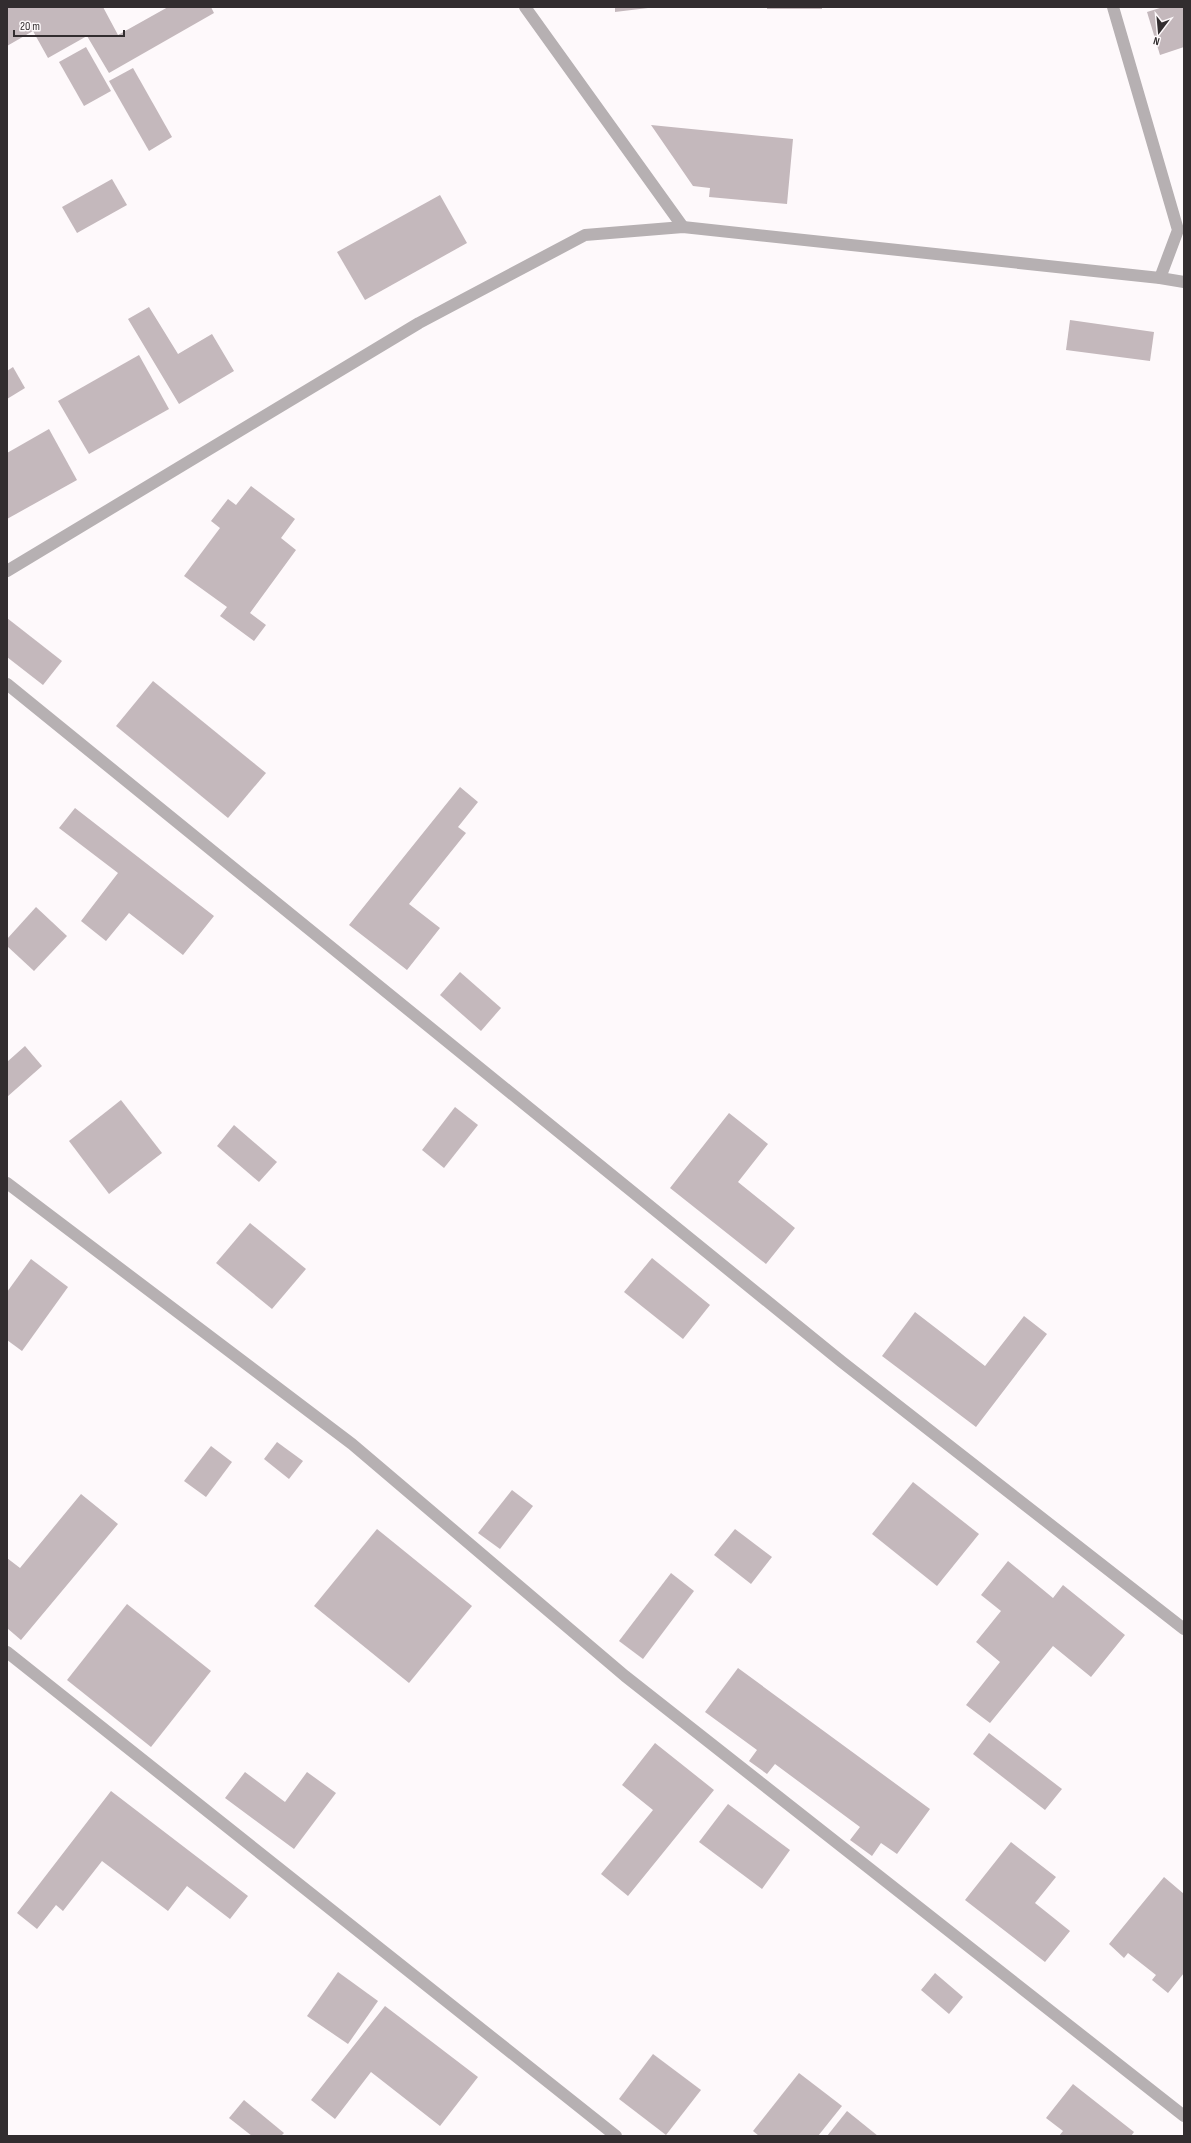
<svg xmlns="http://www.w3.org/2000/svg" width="1191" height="2143" font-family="'Sofia Sans Condensed',sans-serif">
	<rect width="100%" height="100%" fill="#fef9fb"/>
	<g fill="#c4b8bc">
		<polygon points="7,7 103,7 118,35 168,7 211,7 214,13 109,73 87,36 48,58 33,31 7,46"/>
		<polygon points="615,7 648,7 648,8 615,12"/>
		<rect x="767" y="7" width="55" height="2"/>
		<polygon points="1163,7 1184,7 1184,47 1160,55 1147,12"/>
		<polygon points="86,47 111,91 84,106 59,62"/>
		<polygon points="133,68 172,137 149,151 109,81"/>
		<polygon points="651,125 793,139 787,204 709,197 710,188 693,186"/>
		<polygon points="112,179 127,205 77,233 62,207"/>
		<polygon points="440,195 467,243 365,300 337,252"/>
		<polygon points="149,307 178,354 212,334 234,371 179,404 128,319"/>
		<polygon points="1070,320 1154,332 1150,361 1066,350"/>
		<polygon points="139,355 169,409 89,454 58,401"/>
		<polygon points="13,367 25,388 7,399 7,371"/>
		<polygon points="49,429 77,480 7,519 7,453"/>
		<polygon points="251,486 295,519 281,538 296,550 250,613 266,625 254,641 220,616 227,607 184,576 220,528 211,521 228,499 236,505"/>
		<polygon points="7,618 62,661 43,685 7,657"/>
		<polygon points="153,681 266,773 228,818 116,726"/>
		<polygon points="460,787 478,802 458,827 466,833 409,904 440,928 407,970 349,925"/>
		<polygon points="75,808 214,916 183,955 129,913 106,941 81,921 118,873 59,828"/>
		<polygon points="36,907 67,936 34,971 7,946 7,939"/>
		<polygon points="460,972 501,1008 481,1031 440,995"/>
		<polygon points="25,1046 42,1066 7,1097 7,1062"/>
		<polygon points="121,1100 162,1153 109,1194 69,1141"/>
		<polygon points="455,1107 478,1125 444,1168 422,1150"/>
		<polygon points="729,1113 768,1144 738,1182 795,1228 766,1264 670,1188"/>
		<polygon points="234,1125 277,1162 259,1182 217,1146"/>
		<polygon points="250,1223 306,1269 272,1309 216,1263"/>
		<polygon points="652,1258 710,1305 683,1339 624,1292"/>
		<polygon points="31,1259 68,1287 22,1351 7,1340 7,1292"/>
		<polygon points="915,1312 985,1366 1024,1316 1047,1334 976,1427 882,1356"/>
		<polygon points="277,1442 303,1461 289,1479 264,1459"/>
		<polygon points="211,1446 232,1462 206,1497 184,1481"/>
		<polygon points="913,1482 979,1534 937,1586 872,1534"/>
		<polygon points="512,1490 533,1506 500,1549 478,1533"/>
		<polygon points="81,1494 118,1524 21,1640 7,1628 7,1558 20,1568"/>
		<polygon points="377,1529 472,1606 409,1683 314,1606"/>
		<polygon points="735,1529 772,1557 751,1584 714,1555"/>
		<polygon points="1008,1561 1053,1598 1063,1585 1125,1635 1091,1677 1053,1646 990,1723 966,1705 1000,1662 976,1642 1001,1611 981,1595"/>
		<polygon points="671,1573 694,1591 643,1659 619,1641"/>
		<polygon points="127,1604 211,1671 151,1747 67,1680"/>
		<polygon points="738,1668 930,1809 897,1854 881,1843 872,1856 850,1840 860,1827 775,1764 767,1774 749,1761 757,1750 705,1712"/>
		<polygon points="989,1733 1062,1789 1045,1810 973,1754"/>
		<polygon points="655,1743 714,1790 628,1896 601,1874 653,1810 622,1785"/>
		<polygon points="245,1772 285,1802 307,1772 336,1793 294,1849 225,1798"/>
		<polygon points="111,1791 248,1896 230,1919 187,1886 168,1911 102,1861 63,1911 56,1905 37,1929 17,1913"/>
		<polygon points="728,1804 790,1850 762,1889 699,1842"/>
		<polygon points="1011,1842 1056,1877 1035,1903 1070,1931 1045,1962 965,1900"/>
		<polygon points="1164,1877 1184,1894 1184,1973 1168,1993 1152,1980 1156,1975 1128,1953 1124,1958 1109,1944"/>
		<polygon points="338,1972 378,2001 348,2044 307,2016"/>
		<polygon points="935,1973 963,1997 949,2014 921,1990"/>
		<polygon points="385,2006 478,2077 440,2126 371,2072 335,2119 311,2100"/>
		<polygon points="653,2054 701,2090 666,2135 619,2099"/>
		<polygon points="799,2073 842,2106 818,2136 759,2136 753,2131"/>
		<polygon points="1073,2084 1134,2132 1131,2136 1059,2136 1063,2131 1046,2118"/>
		<polygon points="244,2100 284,2133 281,2136 252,2136 229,2118"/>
		<polygon points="847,2111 878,2136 827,2136"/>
	</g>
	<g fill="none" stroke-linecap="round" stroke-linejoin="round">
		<g stroke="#b6b0b2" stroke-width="12">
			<polyline points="525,7 683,227"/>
			<polyline points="1113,7 1178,230 1160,278"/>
			<polyline points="7,571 419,323 585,235 683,227 1160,278 1184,282"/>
			<polyline points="7,684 842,1362 1184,1629"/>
			<polyline points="7,1183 352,1444 625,1676 1184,2116"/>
			<polyline points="7,1652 616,2136"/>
		</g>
	</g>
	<rect width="1191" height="2143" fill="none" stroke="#322d2f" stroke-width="16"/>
	<g transform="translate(1159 32) rotate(196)" stroke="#fef9fb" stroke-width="3" paint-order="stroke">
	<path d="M0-3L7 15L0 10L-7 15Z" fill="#322d2f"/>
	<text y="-6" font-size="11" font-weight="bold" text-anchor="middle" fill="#322d2f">N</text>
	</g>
	<path d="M14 30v6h110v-6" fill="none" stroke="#322d2f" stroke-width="2"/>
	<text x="20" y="30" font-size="12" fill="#322d2f" stroke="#fef9fb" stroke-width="3" paint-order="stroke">20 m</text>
</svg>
